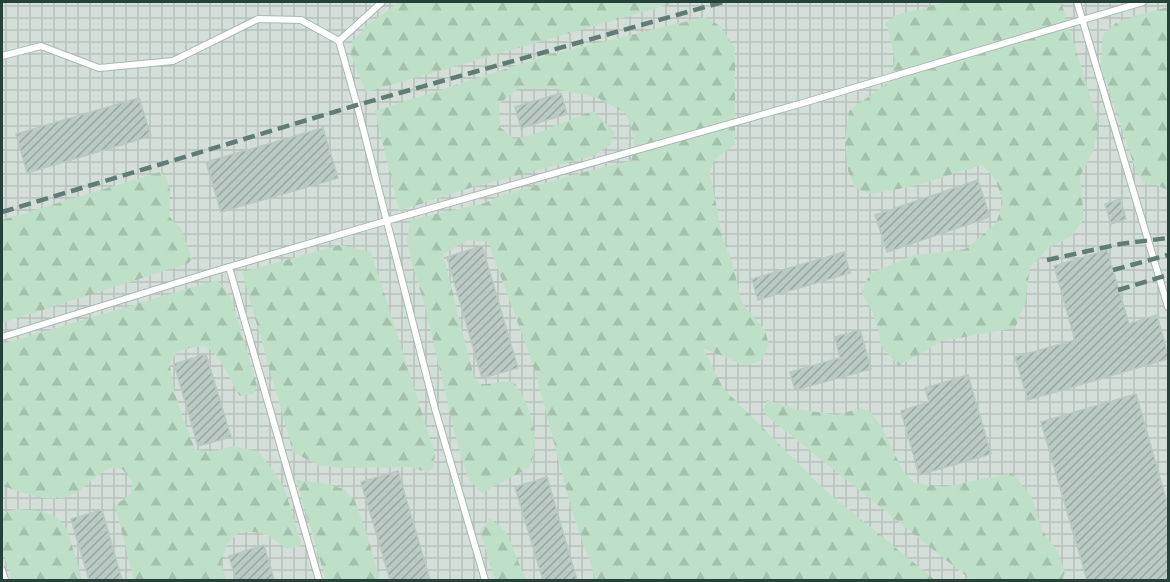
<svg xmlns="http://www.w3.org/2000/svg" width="1170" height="582" font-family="Arial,sans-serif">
	<defs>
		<pattern id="industrial-grid" width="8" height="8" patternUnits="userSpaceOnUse" patternTransform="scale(1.5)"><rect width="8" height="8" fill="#d4dfda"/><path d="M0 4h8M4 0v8" fill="none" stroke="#b6c1bc"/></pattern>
		<pattern id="forest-firs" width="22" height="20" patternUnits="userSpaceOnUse" patternTransform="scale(1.5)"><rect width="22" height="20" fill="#bfe0c8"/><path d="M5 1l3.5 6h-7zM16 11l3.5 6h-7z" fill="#a4c1ad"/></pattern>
		<pattern id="building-hatch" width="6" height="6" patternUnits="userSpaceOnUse" patternTransform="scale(1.5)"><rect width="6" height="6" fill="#bbcac4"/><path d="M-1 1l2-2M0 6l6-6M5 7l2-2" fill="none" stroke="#98a6a0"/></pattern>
	</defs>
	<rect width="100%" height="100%" fill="#e6efeb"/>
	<rect fill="url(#industrial-grid)" x="2" y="2" width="1166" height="578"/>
	<g fill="url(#forest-firs)">
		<polygon points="399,2 678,2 366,92 351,56 352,42 369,24"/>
		<polygon points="947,2 1061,2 1098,122 1097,134 1093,152 1080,176 1084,219 1072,236 1048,248 1030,268 1025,303 1015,328 942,341 899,366 881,346 879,330 872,311 861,292 870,274 910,256 966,249 996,223 1003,203 996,180 982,165 914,186 873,194 856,189 848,171 845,141 849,111 889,82 895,60 886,23 896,15"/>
		<polygon points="1168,7 1168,190 1156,185 1148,185 1143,181 1136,171 1101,67 1103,34 1116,23 1138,15"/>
		<path d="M705 17 720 26 735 48V144L714 160 710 172 722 236 732 262 742 303 765 330 769 345 762 360 746 366 703 348 723 388 825 490 935 580H595L592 568 571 508 534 367 488 242 467 240 443 254 474 377 480 384C492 385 502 380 514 382 525 398 537 424 535 444 535 452 532 460 530 467L482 493 468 478 458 446 423 299 412 264 407 241 410 220 485 203 505 194 603 167 631 161 635 148 631 127 625 113 598 98 552 88 518 89 499 104 500 127 514 139 532 135 593 111 615 132 610 145 593 156 473 187 399 211 375 111 552 54Z"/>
		<polygon points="160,172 166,177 170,190 169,216 174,222 181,228 192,258 189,263 2,323 2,220"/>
		<polygon points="340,245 371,252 435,454 433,469 427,472 409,467 346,468 320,466 293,452 242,272"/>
		<path d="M217 280 231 297 257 386 253 394 240 396C228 377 224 359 205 346 194 347 178 348 172 359 164 374 189 432 195 449L208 452 234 446 259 452 274 472 285 490 302 546 287 549C269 535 264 531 240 532L228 543 221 562 226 580H134L115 505 131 494 132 480 122 469C119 469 115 468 112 468 96 471 82 496 61 498 41 501 20 491 2 486V344Z"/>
		<polygon points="767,400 797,409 837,415 861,408 871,412 882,428 903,471 915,483 944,487 1012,473 1031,496 1042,530 1057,551 1065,572 1062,580 971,580 768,417 763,410"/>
		<polygon points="296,480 327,484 343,489 355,501 367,535 380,580 326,580"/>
		<path d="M17 509C38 511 54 510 67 529L82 580H12L2 548V513Z"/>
		<polygon points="490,518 506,532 526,580 495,580 480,531"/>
	</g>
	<g fill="url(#building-hatch)" stroke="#b8c9c2" stroke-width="1.5">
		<polygon points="561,93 567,114 521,128 515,107"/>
		<polygon points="139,98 151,136 27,173 16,134"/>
		<polygon points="323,128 338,178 221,212 206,162"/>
		<polygon points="978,180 990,217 887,252 875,215"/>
		<polygon points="1120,199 1126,219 1111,224 1105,204"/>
		<polygon points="482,246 518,368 482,378 447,257"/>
		<polygon points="1107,250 1129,324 1157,315 1168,355 1168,359 1028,400 1015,357 1075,340 1054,266"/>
		<polygon points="844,252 850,273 758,300 752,279"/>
		<polygon points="860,330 871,369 795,390 790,372 840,358 835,337"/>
		<polygon points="206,354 231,437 198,446 174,364"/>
		<polygon points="968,375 991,454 919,475 901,411 929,402 925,388"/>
		<polygon points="1136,394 1168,506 1168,580 1087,580 1041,422"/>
		<polygon points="398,471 430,580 390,580 361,482"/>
		<polygon points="547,477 577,580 543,580 515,487"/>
		<polygon points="102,510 122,580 89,580 71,519"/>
		<polygon points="264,545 274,580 236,580 229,556"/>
	</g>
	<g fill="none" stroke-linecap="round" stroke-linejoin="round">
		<defs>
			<g id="lane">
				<polyline points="382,2 339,41 357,105 435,409 485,580"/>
				<polyline points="1077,2 1168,307"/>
				<polyline points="2,56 41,46 99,68 173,61 258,19 301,20 339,41"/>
				<polyline points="229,267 319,580"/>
				<polyline points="2,337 212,272 386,221 803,103 1143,2"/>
				<polyline points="2,570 5,580"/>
			</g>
		</defs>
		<use href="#lane" stroke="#a8b8b2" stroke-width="8"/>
		<use href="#lane" stroke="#fff" stroke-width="6"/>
		<g stroke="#5f7d75" stroke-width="4.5" stroke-dasharray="12 6" stroke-linecap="butt">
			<polyline points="2,212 357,105 723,2"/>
			<polyline points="1047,260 1120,244 1168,238"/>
			<polyline points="1113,270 1168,255"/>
			<polyline points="1118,290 1168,275"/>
		</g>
	</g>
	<rect width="1170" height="582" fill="none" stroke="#24423a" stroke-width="6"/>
</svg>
